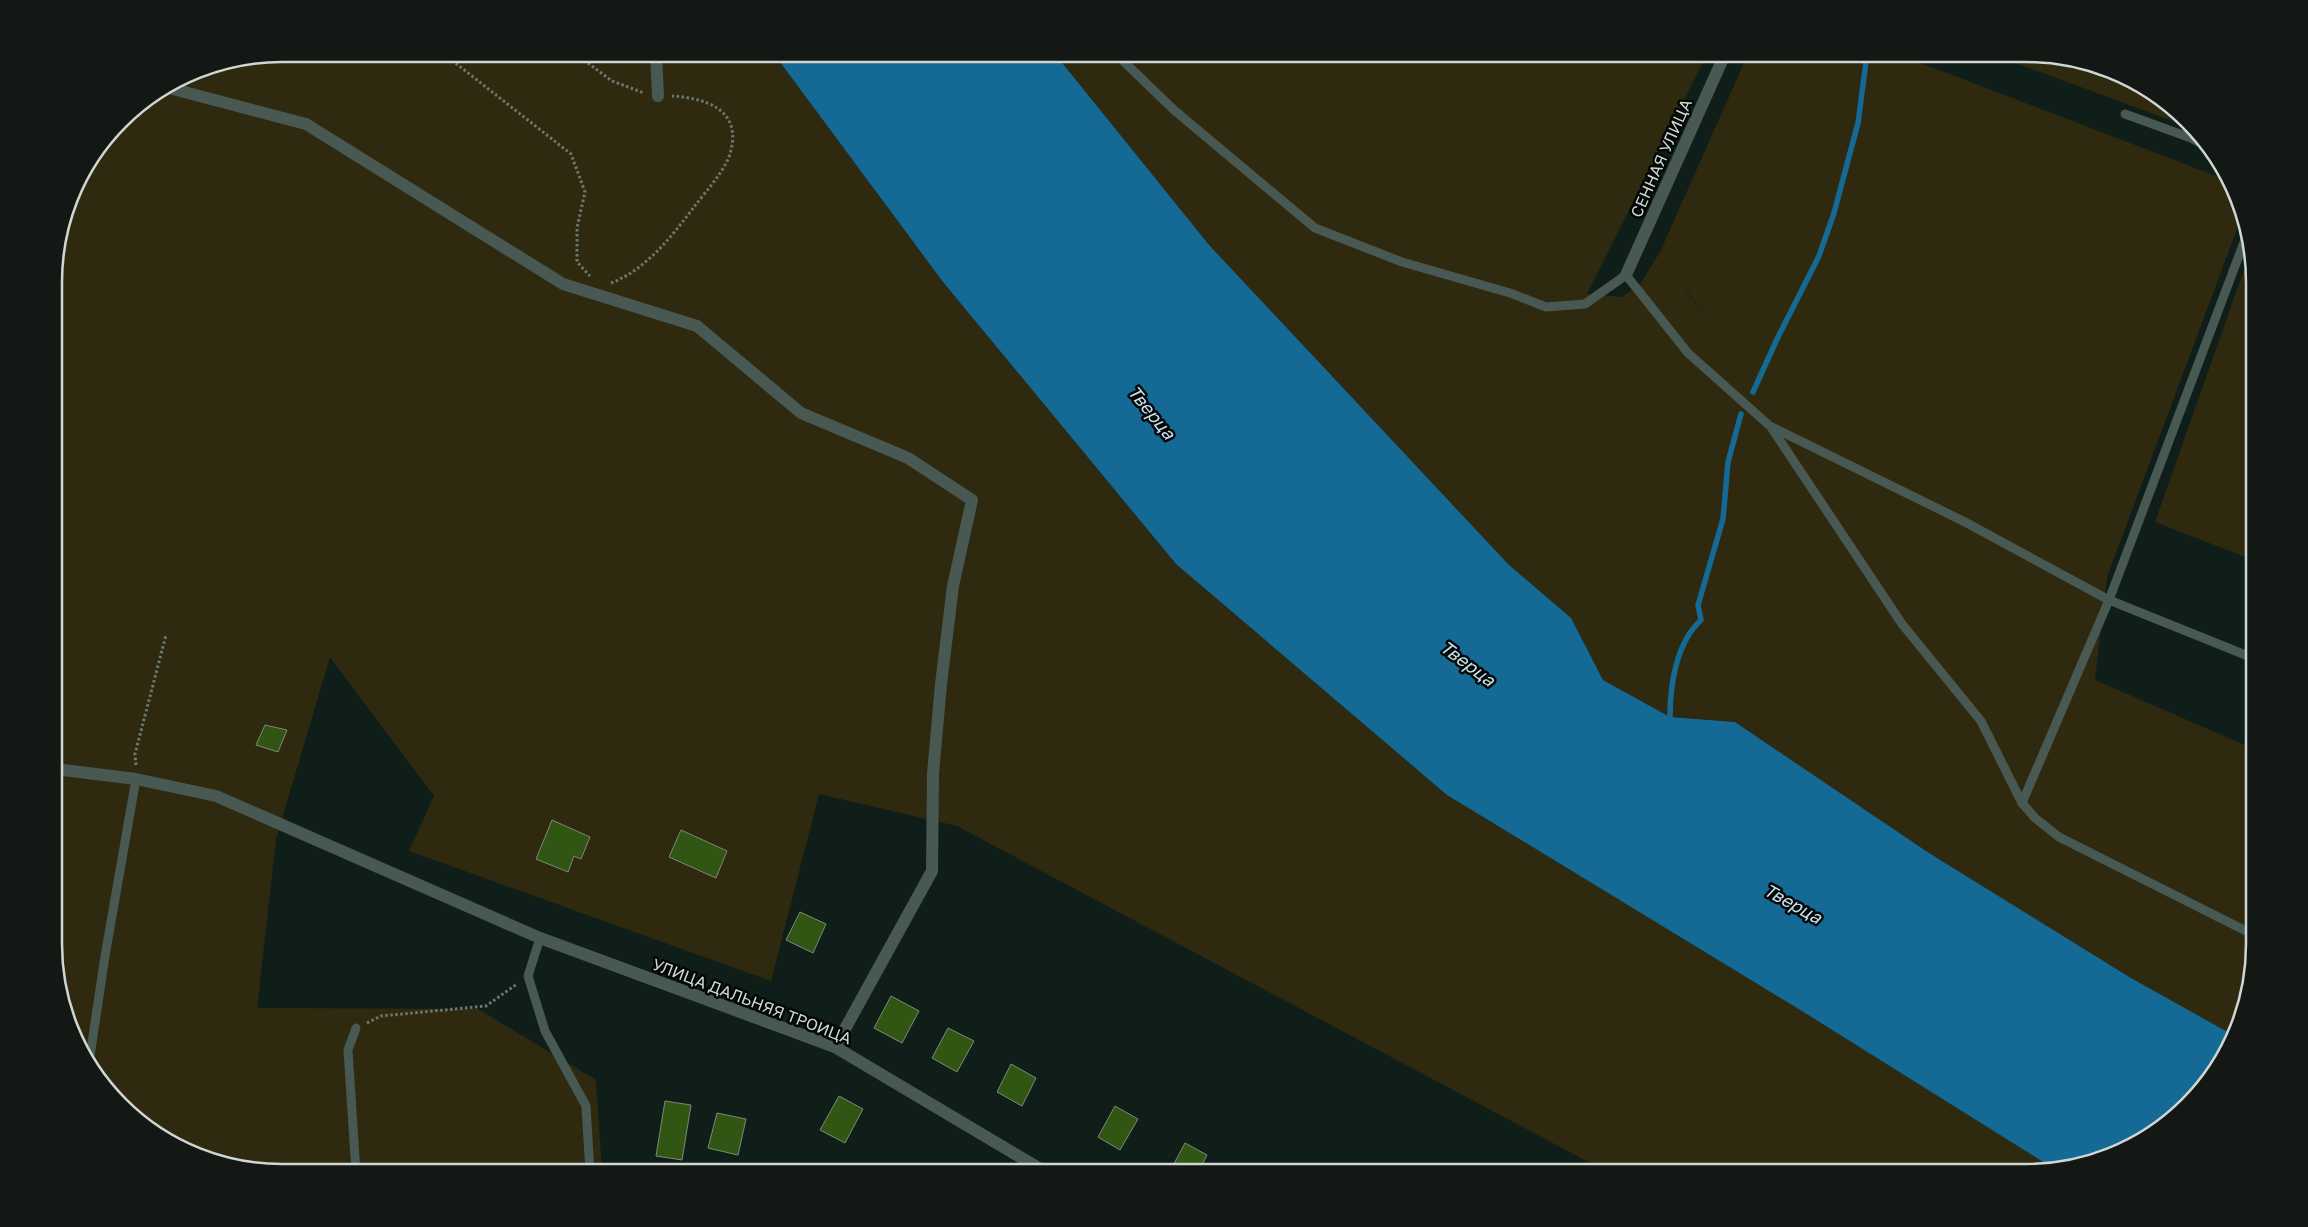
<svg xmlns="http://www.w3.org/2000/svg" width="2308" height="1227" font-family="'Golos Text',sans-serif">
	<rect width="100%" height="100%" fill="#101e19"/>
	<g fill="#2f2a0f" fill-rule="evenodd">
		<polygon points="283,54 774,54 943,282 1176,564 1447,795 1797,1008 2056,1170 2040,1173 1609,1173 957,826 819,794 771,981 409,851 434,796 330,657 276,839 257,1008 478,1009 596,1080 602,1173 283,1173 181,1149 132,1117 93,1072 56,974 54,268 77,182 132,111 195,71"/>
		<path d="M1055 54H1707L1587 294 1622 297 1641 283 1660 252 1748 54H1897L2224 179 2240 221 2107 577 2095 680 2254 749V944L2233 1035 2131 978 1929 853 1735 722 1670 717 1603 680 1571 618 1509 565 1208 245ZM1684 286 1736 362 1684 287Z"/>
		<polygon points="1991,54 2025,54 2127,78 2176,111 2192,128"/>
		<polygon points="2251,250 2252,253 2253,560 2155,522"/>
	</g>
	<polygon fill="#146995" points="774,54 1055,54 1209,245 1509,565 1571,618 1603,680 1670,717 1735,722 1929,853 2131,978 2233,1035 2230,1046 2197,1095 2152,1135 2098,1161 2056,1170 1797,1008 1447,795 1176,564 943,282"/>
	<g fill="none" stroke-linecap="round" stroke-linejoin="round">
		<g stroke="#146995" stroke-width="5.5">
			<polyline points="1753,392 1778,337 1819,256 1834,213 1858,123 1867,54"/>
			<path d="M1670 717C1670 685 1676 643 1701 620L1698 605 1723 519 1728 462 1741 414"/>
		</g>
	</g>
	<g fill="#315512" stroke="#7f887a">
		<polygon points="265,725 287,730 278,752 256,745"/>
		<polygon points="552,820 590,837 581,859 574,856 568,872 536,859"/>
		<polygon points="681,830 727,851 716,878 669,857"/>
		<polygon points="800,912 826,924 813,953 786,940"/>
		<polygon points="891,996 919,1011 902,1043 874,1028"/>
		<polygon points="948,1028 974,1041 957,1072 932,1058"/>
		<polygon points="1011,1064 1036,1078 1022,1106 997,1092"/>
		<polygon points="839,1096 863,1109 845,1143 820,1130"/>
		<polygon points="665,1101 691,1105 682,1160 656,1156"/>
		<polygon points="1115,1106 1138,1119 1120,1150 1098,1137"/>
		<polygon points="717,1113 746,1119 738,1155 708,1148"/>
		<polygon points="1185,1143 1207,1155 1198,1173 1169,1173"/>
	</g>
	<g fill="none" stroke-linecap="round" stroke-linejoin="round">
		<g stroke="#6b7772" stroke-width="3" stroke-dasharray="2.5 2.5" stroke-linecap="butt">
			<polyline points="444,54 571,154 585,192 577,228 577,262 590,276"/>
			<polyline points="576,54 612,81 644,93"/>
			<path d="M611 283C647 269 671 237 694 207 706 191 727 169 731 150 741 109 705 98 672 96"/>
			<polyline points="136,765 135,754 166,635"/>
			<polyline points="367,1023 381,1016 486,1006 517,984"/>
		</g>
		<g stroke="#485852" stroke-width="9">
			<polyline points="1116,54 1174,110 1315,228 1402,262 1510,293 1546,307 1585,304 1626,275 1688,353 1771,427 1902,624 1981,721 2022,803 2035,818 2059,837 2254,935"/>
			<polyline points="2125,114 2191,138 2208,147"/>
			<polyline points="1772,427 1965,522 2109,600 2253,658"/>
			<polyline points="2022,803 2109,600 2246,237"/>
			<polyline points="540,938 528,976 545,1031 586,1106 590,1173"/>
			<polyline points="356,1028 348,1050 356,1173"/>
			<polyline points="89,1063 105,956 136,779"/>
		</g>
		<g stroke="#485852" stroke-width="12">
			<polyline points="656,54 658,96"/>
			<polyline points="169,88 306,124 563,284 697,326 801,413 908,458 972,500 953,586 941,684 933,774 932,871 835,1047"/>
			<polyline points="1626,275 1725,54"/>
			<polyline points="55,769 136,779 216,796 540,938 835,1047 1047,1173"/>
		</g>
	</g>
	<g text-anchor="middle" dominant-baseline="central" stroke-width="5" stroke-linejoin="round" paint-order="stroke">
		<g font-size="16" fill="#ced7d3" stroke="#030705">
			<text transform="translate(1661 158) rotate(-66)">СЕННАЯ УЛИЦА</text>
			<text transform="translate(752 1001) rotate(21)">УЛИЦА ДАЛЬНЯЯ ТРОИЦА</text>
		</g>
		<g font-size="18" font-style="italic" fill="#cae0ef" stroke="#030705">
			<text transform="translate(1152 412) rotate(51)">Тверца</text>
			<text transform="translate(1468 663) rotate(37)">Тверца</text>
			<text transform="translate(1793 903) rotate(29)">Тверца</text>
		</g>
	</g>
	<path d="M0 0H2308V1227H0ZM282 62H2026A220 220 0 0 1 2246 282V944A220 220 0 0 1 2026 1164H282A220 220 0 0 1 62 944V282A220 220 0 0 1 282 62Z" fill="#131815" fill-rule="evenodd"/>
	<path fill="none" stroke="#ced7d3" stroke-width="2.5" d="M282 62H2026A220 220 0 0 1 2246 282V944A220 220 0 0 1 2026 1164H282A220 220 0 0 1 62 944V282A220 220 0 0 1 282 62Z"/>
</svg>
